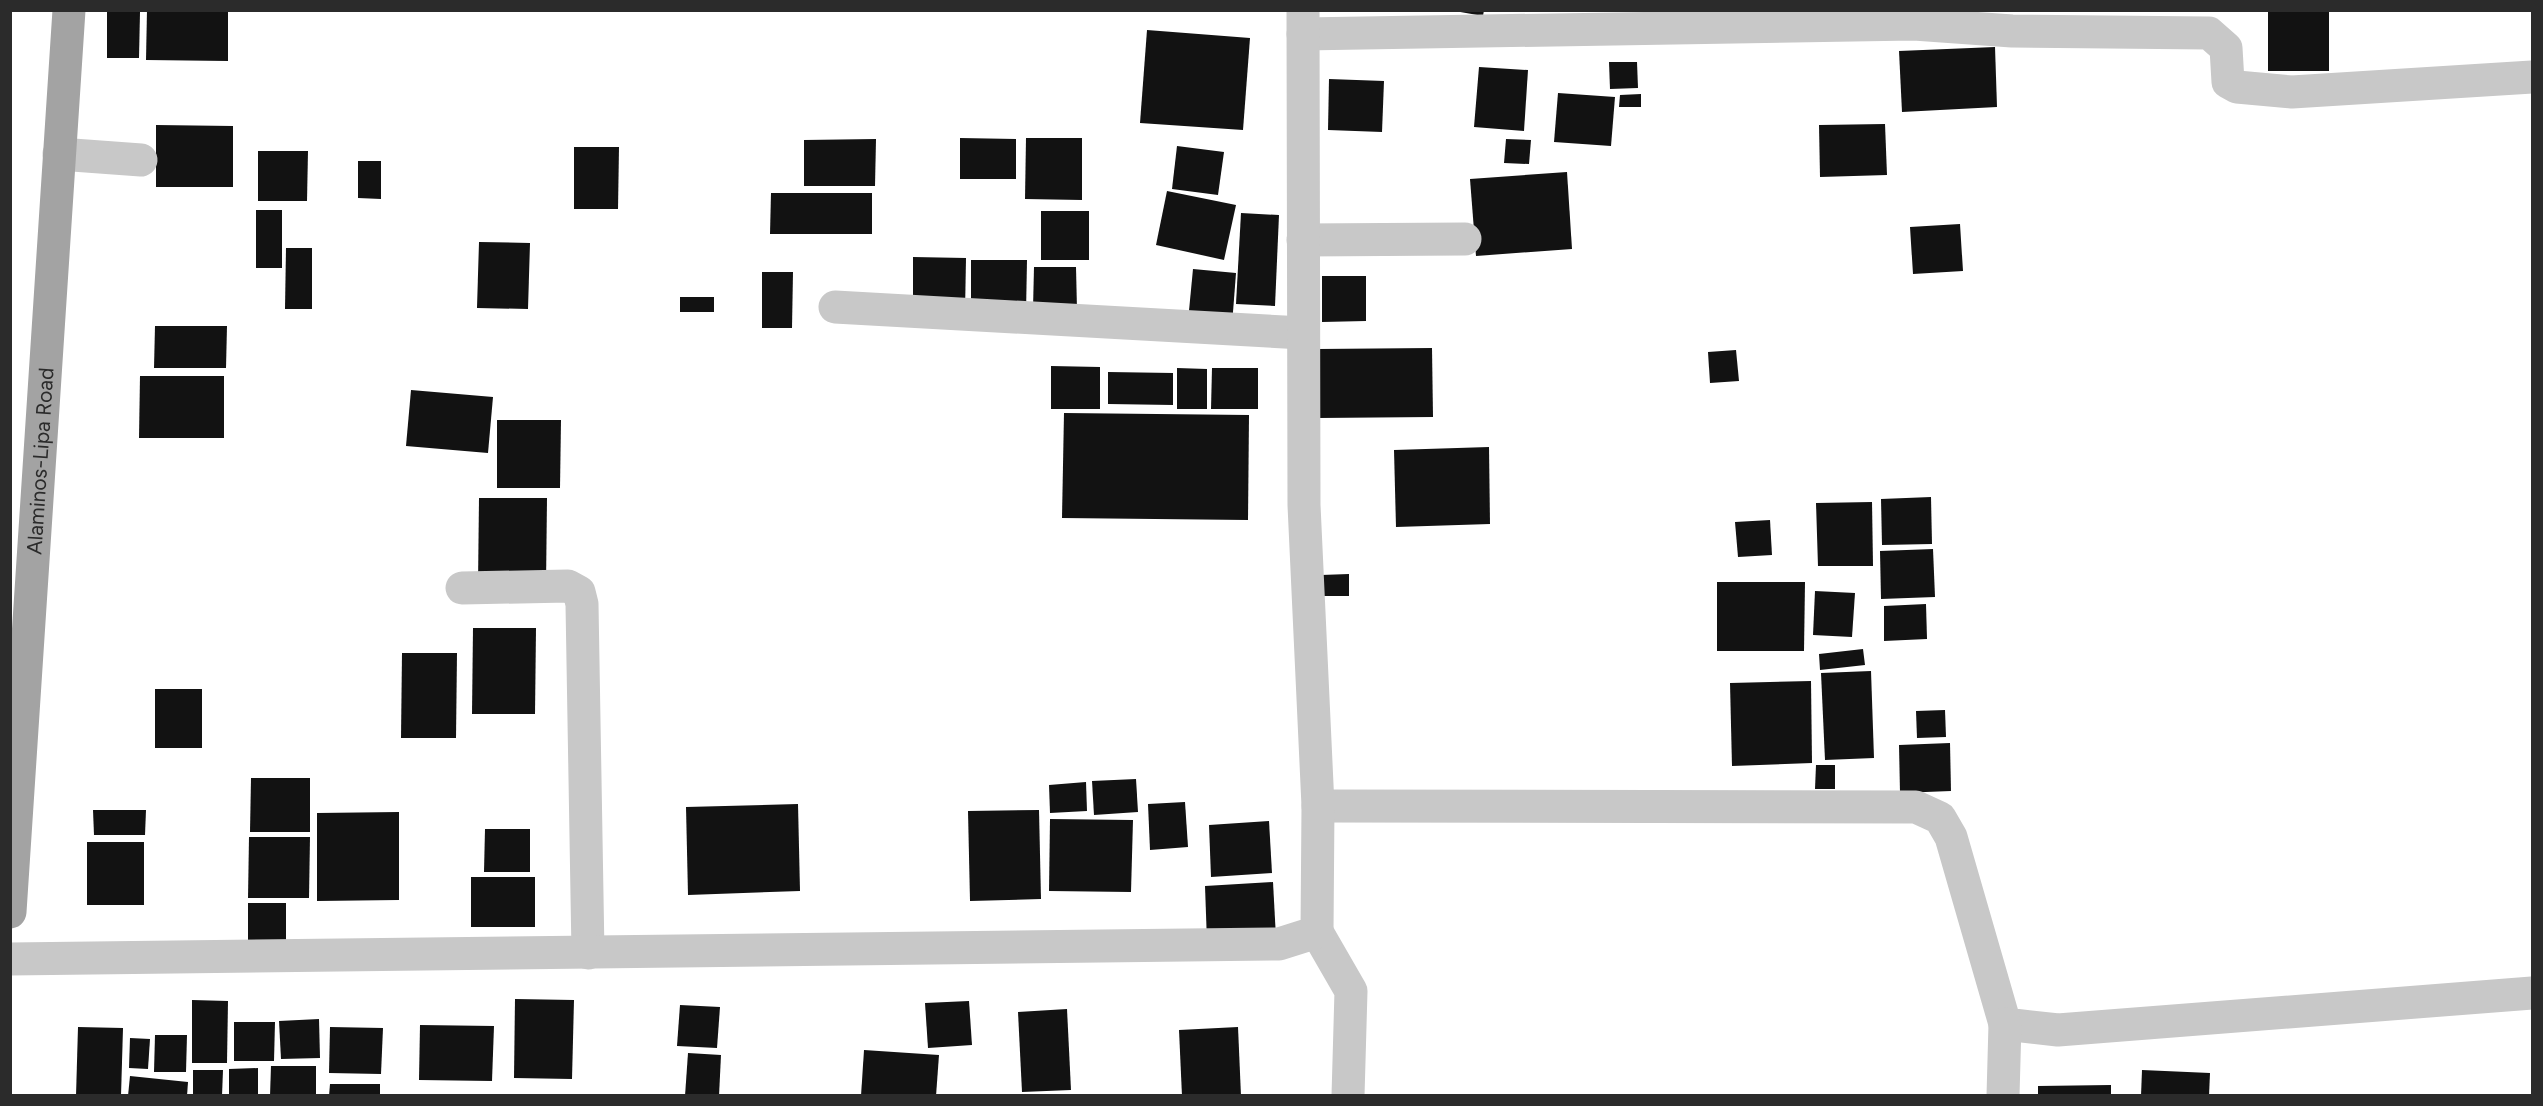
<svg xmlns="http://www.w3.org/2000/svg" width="2543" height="1106" font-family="Figtree,sans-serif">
	<rect width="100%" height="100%" fill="#fff"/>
	<g fill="#121212">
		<polygon points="147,10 228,10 228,61 146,60"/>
		<polygon points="1449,10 1484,10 1483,16"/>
		<rect x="2268" y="10" width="61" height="61"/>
		<polygon points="107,12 140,12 139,58 107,58"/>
		<polygon points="1147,30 1250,38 1243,130 1140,123"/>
		<polygon points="1995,47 1997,107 1902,112 1899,51"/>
		<polygon points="1609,62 1637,62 1638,88 1610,89"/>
		<polygon points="1479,67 1528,70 1524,131 1474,127"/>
		<polygon points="1329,79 1384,81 1382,132 1328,130"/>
		<polygon points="1558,93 1615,97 1611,146 1554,142"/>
		<polygon points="1641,94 1641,107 1619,107 1620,95"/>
		<polygon points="1885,124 1887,175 1820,177 1819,125"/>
		<polygon points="156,125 233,126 233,187 156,187"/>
		<polygon points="960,138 1016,139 1016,179 960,179"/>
		<polygon points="1026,138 1082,138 1082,200 1025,199"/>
		<polygon points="876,139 875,186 804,186 804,140"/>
		<polygon points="1506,139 1531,140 1529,164 1504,163"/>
		<polygon points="1177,146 1224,152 1218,195 1172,189"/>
		<polygon points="574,147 619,147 618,209 574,209"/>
		<polygon points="258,151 308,151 307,201 258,201"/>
		<polygon points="358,161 381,161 381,199 358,198"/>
		<polygon points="1567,172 1572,249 1476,256 1470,179"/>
		<polygon points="1167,191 1236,205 1224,260 1156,245"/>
		<polygon points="771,193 872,193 872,234 770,234"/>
		<rect x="256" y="210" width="26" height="58"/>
		<rect x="1041" y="211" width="48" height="49"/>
		<polygon points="1241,213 1279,215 1275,306 1236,304"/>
		<polygon points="1960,224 1963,271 1913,274 1910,227"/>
		<polygon points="479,242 530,243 528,309 477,308"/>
		<polygon points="286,248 312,248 312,309 285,309"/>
		<polygon points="913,257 966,258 965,312 913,312"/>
		<polygon points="971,260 1027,260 1026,313 971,313"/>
		<polygon points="1034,267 1076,267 1077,310 1033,309"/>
		<polygon points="1193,269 1236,273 1232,325 1188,321"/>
		<polygon points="762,272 793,272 792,328 762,328"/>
		<polygon points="1322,276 1366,276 1366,321 1322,322"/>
		<rect x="680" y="297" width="34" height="15"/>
		<polygon points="155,326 227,326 226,368 154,368"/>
		<polygon points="1432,348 1433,417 1318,418 1318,349"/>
		<polygon points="1736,350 1739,381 1710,383 1708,352"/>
		<polygon points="1051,366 1100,367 1100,409 1051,409"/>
		<polygon points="1177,368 1207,369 1207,409 1177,409"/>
		<polygon points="1212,368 1258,368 1258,409 1211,409"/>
		<polygon points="1108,372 1173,373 1173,405 1108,404"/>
		<polygon points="140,376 224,376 224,438 139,438"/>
		<polygon points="411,390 493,397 488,453 406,446"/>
		<polygon points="1064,413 1249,415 1248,520 1062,518"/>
		<polygon points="497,420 561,420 560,488 497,488"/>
		<polygon points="1489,447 1490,524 1396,527 1394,450"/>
		<polygon points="1931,497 1932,544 1882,545 1881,499"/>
		<polygon points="479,498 547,498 546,586 478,585"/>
		<polygon points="1872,502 1873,566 1818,566 1816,503"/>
		<polygon points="1770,520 1772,555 1738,557 1735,522"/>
		<polygon points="1933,549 1935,597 1881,599 1880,551"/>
		<polygon points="1349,574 1349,596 1321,596 1321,575"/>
		<polygon points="1717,582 1805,582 1804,651 1717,651"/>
		<polygon points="1815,591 1855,593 1852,637 1813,635"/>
		<polygon points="1926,604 1927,639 1884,641 1884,606"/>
		<polygon points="473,628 536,628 535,714 472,714"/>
		<polygon points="1863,649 1865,665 1820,670 1819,654"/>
		<polygon points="402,653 457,653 456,738 401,738"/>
		<polygon points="1871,671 1874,758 1825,760 1821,673"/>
		<polygon points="1811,681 1812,763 1732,766 1730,683"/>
		<rect x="155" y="689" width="47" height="59"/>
		<polygon points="1945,710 1946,737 1917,738 1916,711"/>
		<polygon points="1950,743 1951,791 1900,793 1899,745"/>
		<polygon points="1816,765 1835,765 1835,789 1815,789"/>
		<polygon points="251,778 310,778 310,832 250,832"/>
		<polygon points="1136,779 1138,812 1094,815 1092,781"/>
		<polygon points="1086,782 1087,811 1050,813 1049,785"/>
		<polygon points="1185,802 1188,847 1150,850 1148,804"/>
		<polygon points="798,804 800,891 688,895 686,807"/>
		<polygon points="93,810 146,810 145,835 94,835"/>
		<polygon points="1039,810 1041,899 970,901 968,811"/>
		<polygon points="399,812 399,900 317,901 317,813"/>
		<polygon points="1050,819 1133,820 1131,892 1049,891"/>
		<polygon points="1269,821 1272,873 1211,877 1209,825"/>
		<polygon points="485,829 530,829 530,872 484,872"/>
		<polygon points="249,837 310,837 309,898 248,898"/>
		<rect x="87" y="842" width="57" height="63"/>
		<rect x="471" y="877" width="64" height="50"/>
		<polygon points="1273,882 1276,938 1207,942 1205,886"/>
		<rect x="248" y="903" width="38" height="46"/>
		<polygon points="515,999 574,1000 572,1079 514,1078"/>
		<polygon points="192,1000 228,1001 227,1063 192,1063"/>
		<polygon points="969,1001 972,1045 928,1048 925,1003"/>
		<polygon points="680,1005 720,1007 717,1048 677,1046"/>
		<polygon points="1067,1009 1071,1090 1022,1092 1018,1012"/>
		<polygon points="319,1019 320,1058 281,1059 279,1021"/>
		<polygon points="234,1022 275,1022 274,1061 234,1061"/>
		<polygon points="420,1025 494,1026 492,1081 419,1080"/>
		<polygon points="78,1027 123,1028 121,1096 76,1096"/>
		<polygon points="330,1027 383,1028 381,1074 329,1073"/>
		<polygon points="1238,1027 1241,1096 1182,1096 1179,1030"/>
		<polygon points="155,1035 187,1035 186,1072 154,1072"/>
		<polygon points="130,1038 150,1039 148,1069 129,1068"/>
		<polygon points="864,1050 939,1055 936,1096 861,1096"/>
		<polygon points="688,1053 721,1055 719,1096 685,1096"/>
		<polygon points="271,1066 316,1066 316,1096 270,1096"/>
		<polygon points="258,1068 258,1096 229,1096 229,1069"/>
		<polygon points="193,1070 223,1070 222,1096 193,1096"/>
		<polygon points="2142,1070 2210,1073 2209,1096 2141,1096"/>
		<polygon points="130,1076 188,1082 187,1096 128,1096"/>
		<polygon points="330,1084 380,1084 380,1096 329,1096"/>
		<polygon points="2111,1085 2111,1096 2038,1096 2038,1086"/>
	</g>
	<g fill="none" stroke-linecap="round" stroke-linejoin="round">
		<g stroke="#c8c8c8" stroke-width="33">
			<polyline points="1303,34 1914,24 2012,31 2209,33 2226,48 2228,82 2237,87 2292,92 2532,77"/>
			<polyline points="59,154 141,160"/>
			<polyline points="1303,240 1465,239"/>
			<polyline points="835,307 1303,333"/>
			<polyline points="462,588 568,586 579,592 582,604 588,953"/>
			<polyline points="1318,806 1916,807 1940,818 1951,837 2005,1024 2058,1030 2532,993"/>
			<polyline points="1317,932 1351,991 1348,1096"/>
			<polyline points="10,959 1279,944 1317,932 1318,806 1304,505 1303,10"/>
			<polyline points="2003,1096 2005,1024"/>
		</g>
		<path stroke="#a3a3a3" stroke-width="33" id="s1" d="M10 912 69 10"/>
	</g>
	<g text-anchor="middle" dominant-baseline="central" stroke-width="6" stroke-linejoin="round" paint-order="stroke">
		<g font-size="21" fill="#2b2b2b" stroke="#fff">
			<text stroke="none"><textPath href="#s1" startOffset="452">Alaminos-Lipa Road</textPath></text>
		</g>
	</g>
	<rect width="2543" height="1106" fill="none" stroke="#2b2b2b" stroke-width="24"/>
</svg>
